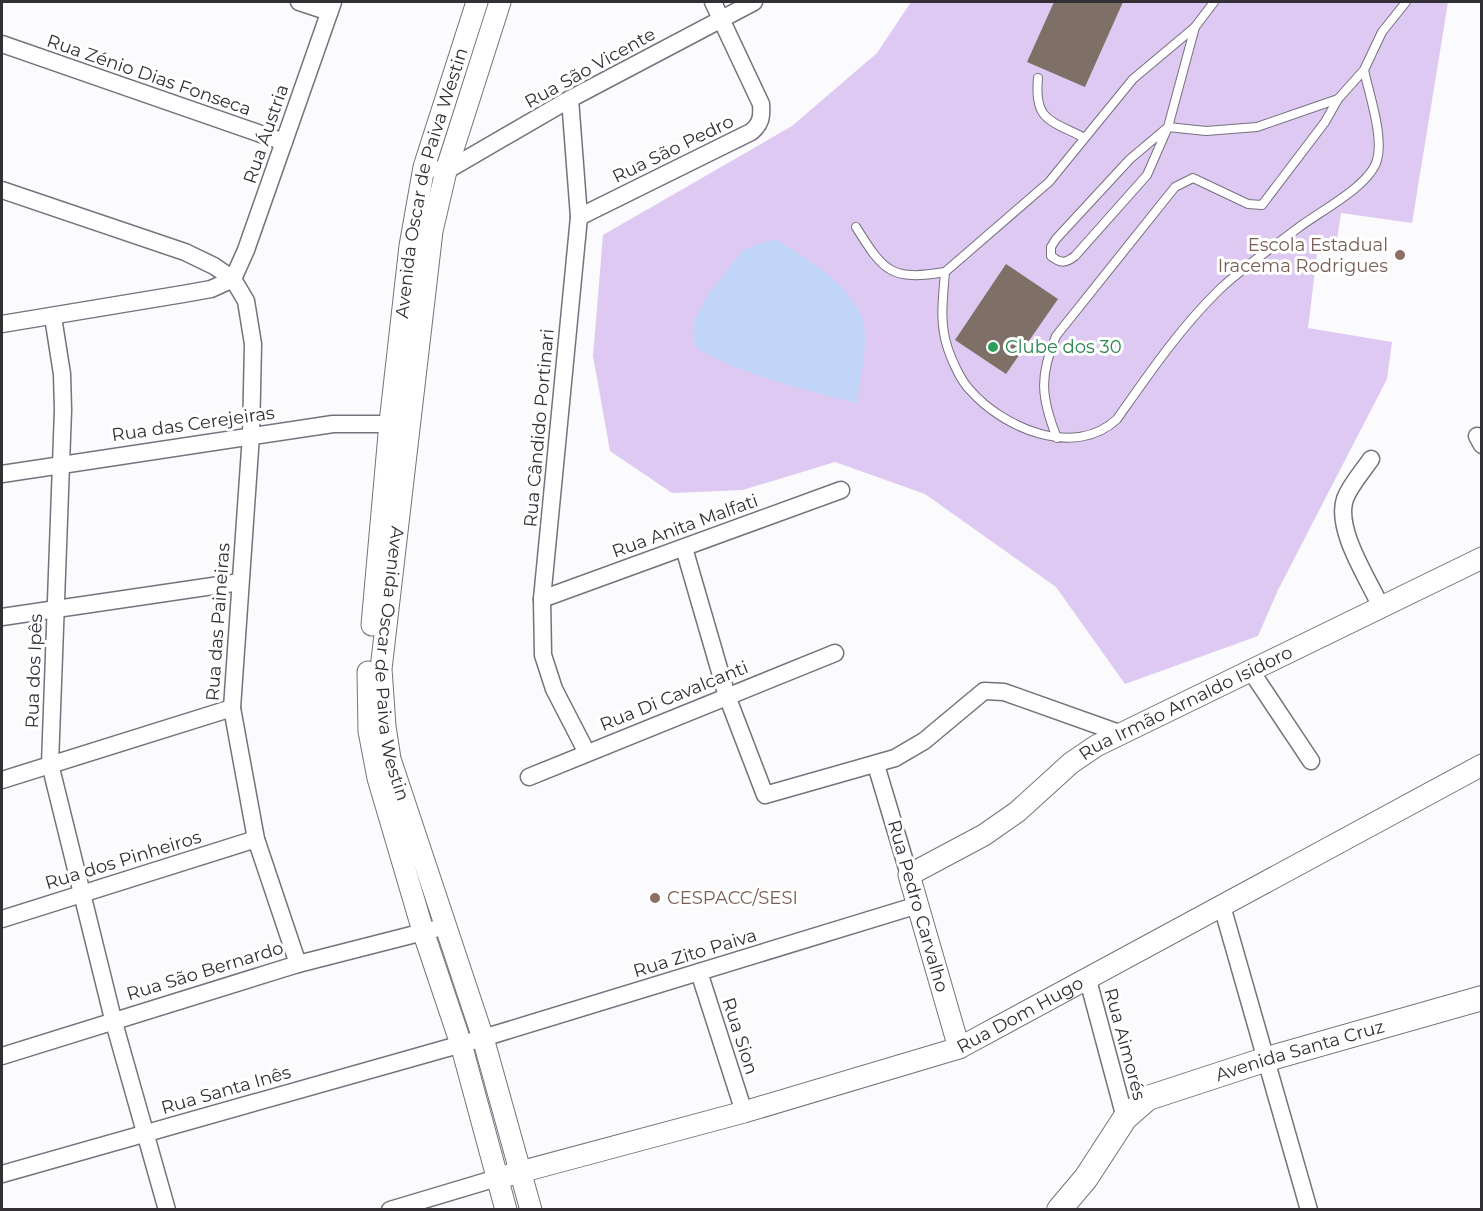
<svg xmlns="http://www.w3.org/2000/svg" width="1483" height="1211" font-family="Montserrat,sans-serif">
	<rect width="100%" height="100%" fill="#fbfafd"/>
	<polygon fill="#ddc9f2" points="911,2 1448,2 1412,223 1341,213 1337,240 1319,238 1308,328 1392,342 1387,379 1278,590 1258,636 1125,684 1056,587 925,494 835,462 743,490 672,493 610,451 593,356 603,235 792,126 877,53"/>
	<path fill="#c0d5f7" d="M774 239C806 257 863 292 865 333 866 355 860 381 857 403 802 389 745 376 696 348L693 334 695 319 707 296 743 250Z"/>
	<g fill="#7f7067">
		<polygon points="1054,2 1123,2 1085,87 1027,62"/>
		<polygon points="1006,264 1058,299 1006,374 955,340"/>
	</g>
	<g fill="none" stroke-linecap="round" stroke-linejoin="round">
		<defs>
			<g id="service">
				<polyline points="1195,27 1214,2"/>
				<path d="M1364 70C1369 94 1384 137 1377 160 1370 186 1320 211 1298 228 1272 248 1243 267 1219 290 1180 328 1148 375 1117 419 1075 459 1003 428 970 390 961 381 952 361 948 349 939 323 943 299 945 272L1049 182 1133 79 1195 27 1168 127 1206 131 1257 127 1338 99 1364 70 1382 32 1406 2"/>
				<path d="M1038 78C1034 120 1049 120 1083 137"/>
				<path d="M1168 127 1147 175 1075 256C1065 264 1060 263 1051 256V247L1056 239 1130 159Z"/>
				<path d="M856 227C884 272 891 281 945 272"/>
				<path d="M1057 438C1041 398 1039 376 1056 336L1175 187 1193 178 1248 204 1262 205 1325 122 1338 99"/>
			</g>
			<g id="minor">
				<polyline points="299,2 329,12"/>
				<polyline points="2,44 284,142"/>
				<polyline points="570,99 579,217 542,599 543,655 554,689 586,751"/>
				<polyline points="424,167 446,171 570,99 754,2"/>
				<polyline points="2,190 185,252 214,266 233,279 246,301 253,344 251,435 232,708 256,839 298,964"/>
				<path d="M579 217 751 132C761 124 762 117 761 104L713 2"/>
				<polyline points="233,279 246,250 333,2"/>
				<polyline points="53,317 62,374 63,410 50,764 113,1019 167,1210"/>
				<polyline points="2,324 183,294 211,289 233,279"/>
				<polyline points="1477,436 1482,445"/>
				<path d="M1371 459C1363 471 1350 485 1345 499 1335 529 1367 577 1380 605"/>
				<polyline points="2,474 333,424 400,424"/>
				<polyline points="684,548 727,696 765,795 895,758 924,741 984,691 1004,692 1122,734"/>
				<polyline points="542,599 841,490"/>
				<polyline points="2,617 240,582"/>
				<polyline points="1251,671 1311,761"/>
				<polyline points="876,765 909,875"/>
				<polyline points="529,777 835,653"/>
				<polyline points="2,780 232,708"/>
				<polyline points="1222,906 1309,1210"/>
				<polyline points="2,919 256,839"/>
				<polyline points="699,972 744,1112"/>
				<polyline points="1088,980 1125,1118"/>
				<polyline points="2,1056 298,964 435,929"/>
				<polyline points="2,1174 483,1038 918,905"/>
				<polyline points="390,1210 497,1178"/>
			</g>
			<g id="tertiary">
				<path id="s1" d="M500 2 446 171 432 231 381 669 385 726 390 759 483 1038 531 1210"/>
				<path id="s2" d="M372 625 390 423 410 246 424 167 477 2"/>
				<polyline points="368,672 369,731 378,778 423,931 461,1044 506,1210"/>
				<path id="s3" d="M959 1048 909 875 984 835 1017 812 1071 763 1096 746 1482 558"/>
				<path id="s4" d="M509 1175 744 1112 959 1048 1482 765"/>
			</g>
			<g id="secondary">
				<path id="s5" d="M1059 1210 1086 1178 1125 1118 1148 1098 1264 1060 1482 998"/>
			</g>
		</defs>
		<use href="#service" stroke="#77707e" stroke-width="10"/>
		<use href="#minor" stroke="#77707e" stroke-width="19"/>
		<use href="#tertiary" stroke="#77707e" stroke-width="23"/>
		<use href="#secondary" stroke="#77707e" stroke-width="26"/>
		<use href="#service" stroke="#fff" stroke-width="8"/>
		<use href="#minor" stroke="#fff" stroke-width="16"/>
		<use href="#tertiary" stroke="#fff" stroke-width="21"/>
		<use href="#secondary" stroke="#fff" stroke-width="24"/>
	</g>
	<g fill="#8d6e63" stroke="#fff" stroke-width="2">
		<circle cx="1400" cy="255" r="6"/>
		<circle cx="655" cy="898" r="6"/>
	</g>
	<circle fill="#2e9e5b" stroke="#fff" stroke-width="2" cx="993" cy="347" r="6"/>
	<g text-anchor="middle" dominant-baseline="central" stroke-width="6" stroke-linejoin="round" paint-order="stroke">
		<g font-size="18" fill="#322f35" stroke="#fff">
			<text transform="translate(590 68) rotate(-29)">Rua São Vicente</text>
			<text transform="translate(149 75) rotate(19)">Rua Zénio Dias Fonseca</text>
			<text transform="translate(266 134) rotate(-71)">Rua Áustria</text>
			<text transform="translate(673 149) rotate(-26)">Rua São Pedro</text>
			<text stroke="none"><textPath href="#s2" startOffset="447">Avenida Oscar de Paiva Westin</textPath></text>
			<text transform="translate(193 424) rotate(-8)">Rua das Cerejeiras</text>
			<text transform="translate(539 428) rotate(-85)">Rua Cândido Portinari</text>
			<text transform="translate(685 526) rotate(-20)">Rua Anita Malfati</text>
			<text transform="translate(218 622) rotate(-86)">Rua das Paineiras</text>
			<text stroke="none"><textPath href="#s1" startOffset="675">Avenida Oscar de Paiva Westin</textPath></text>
			<text transform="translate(34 671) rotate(-88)">Rua dos Ipês</text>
			<text transform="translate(674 696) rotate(-22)">Rua Di Cavalcanti</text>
			<text stroke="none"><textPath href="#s3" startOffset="508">Rua Irmão Arnaldo Isidoro</textPath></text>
			<text transform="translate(123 860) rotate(-17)">Rua dos Pinheiros</text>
			<text transform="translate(918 906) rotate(74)">Rua Pedro Carvalho</text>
			<text transform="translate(695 953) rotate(-17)">Rua Zito Paiva</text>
			<text transform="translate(205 971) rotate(-17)">Rua São Bernardo</text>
			<text stroke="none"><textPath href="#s4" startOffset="537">Rua Dom Hugo</textPath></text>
			<text transform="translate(740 1036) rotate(72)">Rua Sion</text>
			<text transform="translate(1125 1044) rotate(75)">Rua Aimorés</text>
			<text stroke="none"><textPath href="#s5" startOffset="303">Avenida Santa Cruz</textPath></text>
			<text transform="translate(226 1090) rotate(-16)">Rua Santa Inês</text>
		</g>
		<g font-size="18" fill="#785e54" stroke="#fff" text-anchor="end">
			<text x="1388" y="245">Escola Estadual<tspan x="1388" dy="21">Iracema Rodrigues</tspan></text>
			<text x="667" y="898" text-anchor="start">CESPACC/SESI</text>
		</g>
		<g font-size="18" fill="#27864d" stroke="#fff" text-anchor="start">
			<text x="1005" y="347">Clube dos 30</text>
		</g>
	</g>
	<rect width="1483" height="1211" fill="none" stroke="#322f35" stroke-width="6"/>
</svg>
